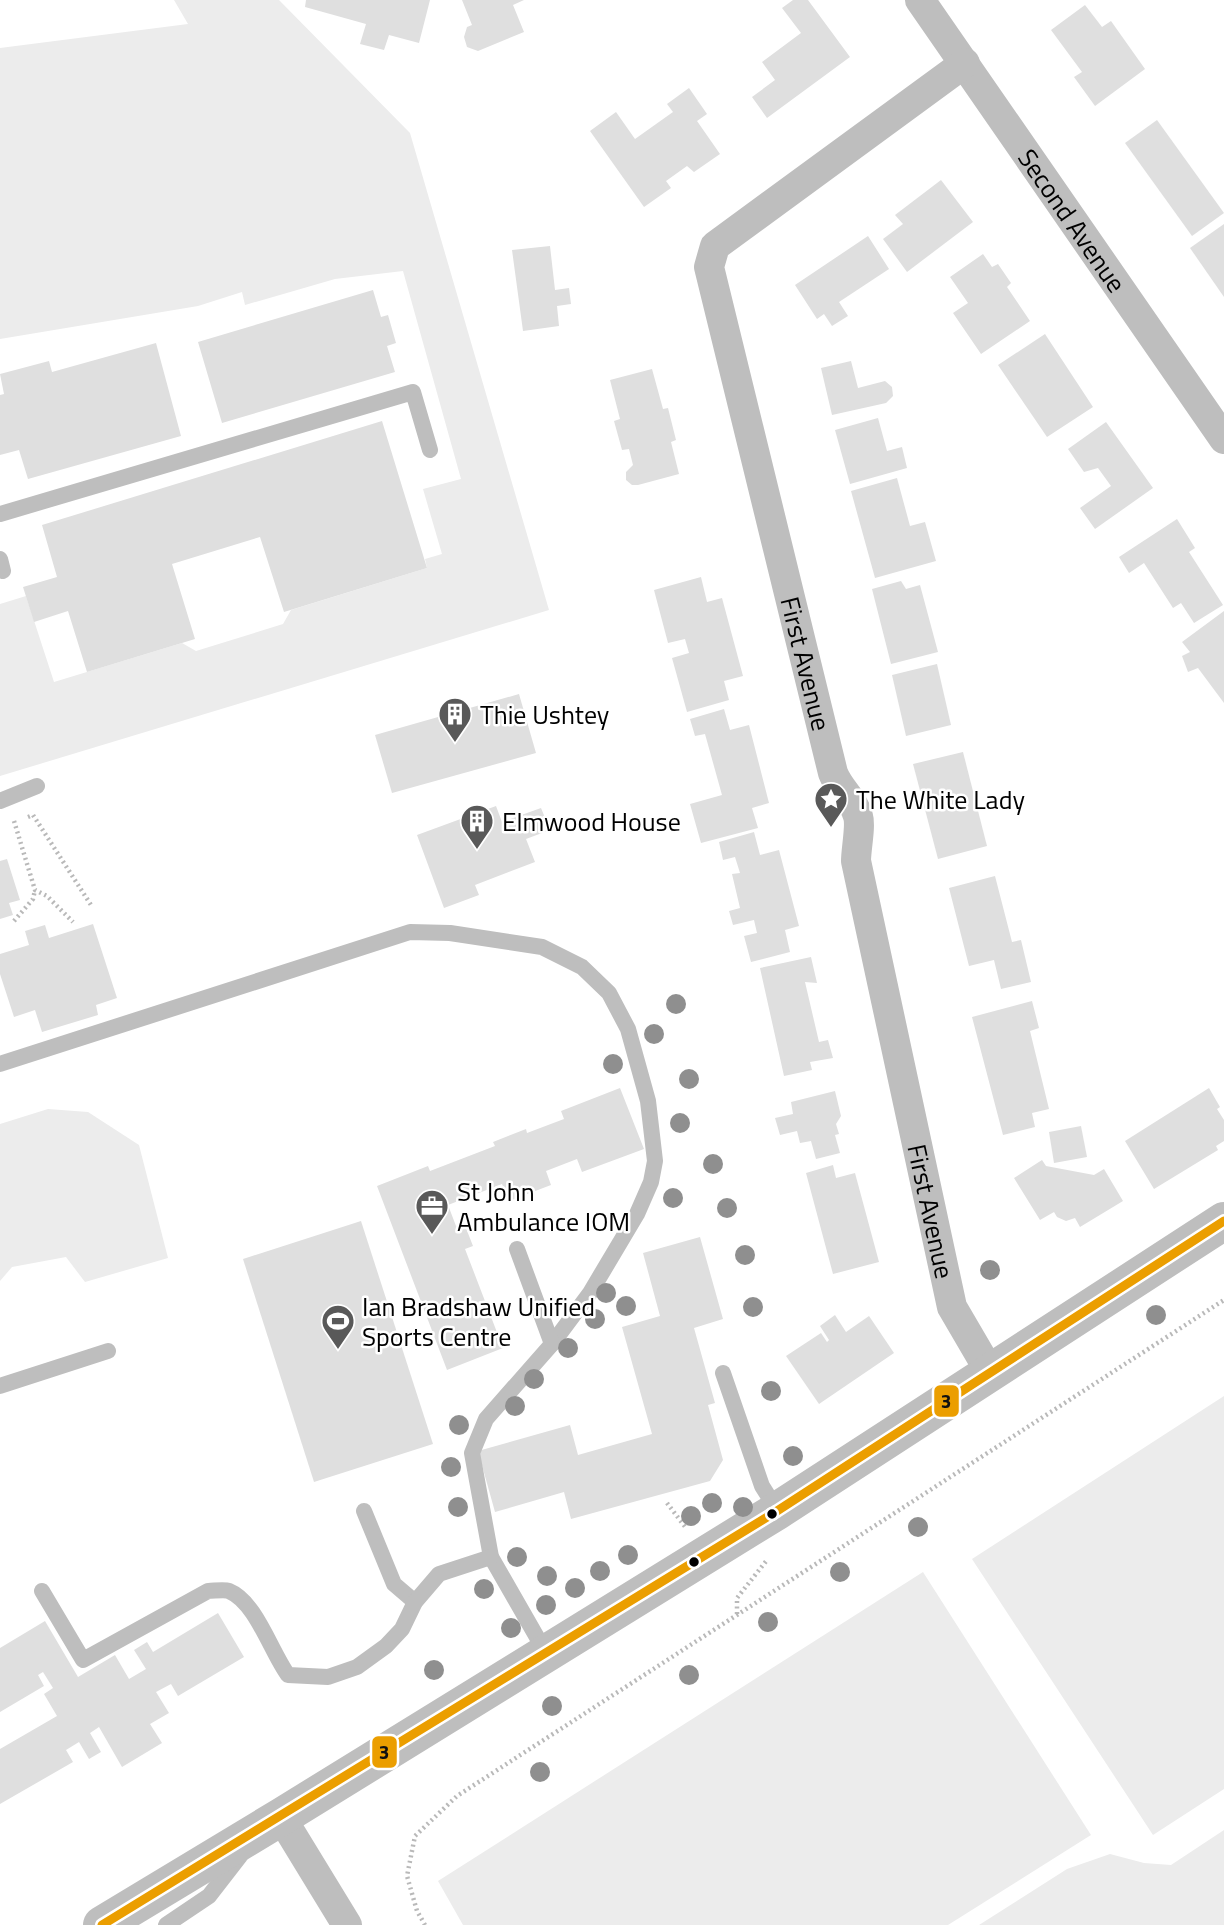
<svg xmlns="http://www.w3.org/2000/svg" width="1224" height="1925" font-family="'Titillium Web',sans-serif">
	<rect width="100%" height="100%" fill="#fff"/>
	<g fill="#ececec">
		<polygon points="174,0 279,0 410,133 549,610 0,776 0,604 26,596 54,682 182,643 196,651 283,624 291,610 427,568 425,559 442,554 423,489 461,479 403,271 335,279 245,305 242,292 198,306 0,339 0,48 188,24"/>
		<polygon points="48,1109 88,1112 139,1145 168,1258 85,1282 66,1257 12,1267 0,1281 0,1124"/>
		<polygon points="1224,1396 1224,1789 1153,1835 972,1559"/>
		<polygon points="923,1572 1091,1835 948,1925 463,1925 438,1881"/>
		<polygon points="1224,1830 1224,1925 979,1925 1067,1869 1110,1854 1144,1863 1171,1865"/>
	</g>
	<g fill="#dfdfdf">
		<polygon points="306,0 430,0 419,43 389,35 384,50 360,44 366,24 305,7"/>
		<polygon points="462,0 524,0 513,5 524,32 478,51 467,47 464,37 467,27 472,25"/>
		<polygon points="793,0 808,0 850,57 767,118 752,97 775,80 762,62 801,33 782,8"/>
		<polygon points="1085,5 1102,27 1111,21 1145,69 1095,106 1074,77 1082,72 1051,30"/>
		<polygon points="689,88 707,114 697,121 720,154 694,172 687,166 666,181 671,188 644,207 590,131 616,112 635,139 673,112 667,104"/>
		<polygon points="1157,120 1224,213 1192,236 1125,143"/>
		<polygon points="941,180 973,222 907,272 883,239 903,224 895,215"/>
		<polygon points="1224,224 1224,297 1190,248"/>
		<polygon points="868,236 889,269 839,302 848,316 832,326 824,314 817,319 795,285"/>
		<polygon points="550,246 555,290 569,288 571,304 557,306 559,326 523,331 512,250"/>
		<polygon points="983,254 992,267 998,264 1011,283 1007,287 1030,321 981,354 953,313 968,303 950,277"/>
		<polygon points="373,290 381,317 388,315 396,343 387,346 395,372 222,423 198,342"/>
		<polygon points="1045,334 1093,407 1047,437 998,365"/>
		<polygon points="156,343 181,436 28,479 19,450 0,455 0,395 4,394 0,374 49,361 52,372"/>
		<polygon points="851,361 858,388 885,381 892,387 893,396 886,403 832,415 821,368"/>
		<polygon points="652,369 663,409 668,408 676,440 671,442 679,474 638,485 632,485 626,480 626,472 633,465 629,449 622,450 614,421 620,419 610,380"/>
		<polygon points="878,418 887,451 902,447 907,468 850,484 835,430"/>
		<polygon points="382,421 427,568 284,612 260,537 172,564 195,639 87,672 68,611 34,622 23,587 57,577 42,525"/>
		<polygon points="1106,422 1153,488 1095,529 1080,508 1111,486 1098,468 1084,472 1068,449"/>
		<polygon points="897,478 910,526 925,522 936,561 875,578 851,491"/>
		<polygon points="1177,519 1195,548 1189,552 1223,605 1194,623 1181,603 1173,608 1144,563 1129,573 1119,557"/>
		<polygon points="701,577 707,602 722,598 743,676 724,681 729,700 687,712 672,658 689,653 685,639 668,643 654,590"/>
		<polygon points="901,581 906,589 920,585 938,652 891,664 872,589"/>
		<polygon points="1224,611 1224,703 1198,668 1188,672 1182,656 1190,652 1182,642"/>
		<polygon points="937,664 951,725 906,736 892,675"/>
		<polygon points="519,694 536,753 392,793 375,735"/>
		<polygon points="724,709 730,730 749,725 769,803 752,808 758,828 701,843 690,804 722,795 705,734 695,736 690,719"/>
		<polygon points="963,752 987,846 938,859 913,764"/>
		<polygon points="496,806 502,822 541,808 550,830 526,839 535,862 475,885 479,895 444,908 417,835"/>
		<polygon points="754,832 760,855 779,850 799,926 785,930 790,952 751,962 744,936 757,933 754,920 733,925 729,911 740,908 732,874 740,873 735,857 723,860 719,842"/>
		<polygon points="7,859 20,900 9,903 13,915 0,919 0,861"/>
		<polygon points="995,876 1012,942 1021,940 1031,982 1001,989 994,960 969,966 949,888"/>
		<polygon points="93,924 117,998 96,1005 98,1015 42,1032 35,1010 14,1017 0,974 0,954 29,945 25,931 45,925 49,938"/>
		<polygon points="811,957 817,983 805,982 819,1042 828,1040 833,1058 810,1062 812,1070 784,1076 760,968"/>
		<polygon points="1032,1001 1039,1028 1030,1031 1049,1109 1032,1113 1035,1127 1003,1135 972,1017"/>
		<polygon points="620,1088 644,1149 582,1172 577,1159 546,1171 551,1185 509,1201 502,1184 448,1205 456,1226 464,1223 473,1246 465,1249 503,1348 447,1370 377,1186 428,1166 430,1171 495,1146 493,1142 526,1129 527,1133 564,1119 561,1111"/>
		<polygon points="1209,1088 1220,1107 1217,1109 1224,1120 1224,1141 1216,1146 1218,1150 1154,1189 1125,1141"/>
		<polygon points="835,1091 841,1116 836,1124 839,1134 835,1135 840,1153 816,1159 811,1141 800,1143 797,1131 780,1135 775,1118 793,1114 791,1102"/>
		<polygon points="1081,1126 1087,1157 1054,1163 1049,1132"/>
		<polygon points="1042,1160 1046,1166 1094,1175 1104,1169 1123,1201 1080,1227 1075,1218 1066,1221 1057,1217 1054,1212 1040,1220 1014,1178"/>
		<polygon points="833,1165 836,1178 855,1173 879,1262 833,1274 806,1173"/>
		<polygon points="361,1221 433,1444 314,1482 243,1259"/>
		<polygon points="700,1237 723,1319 694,1328 715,1403 708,1405 723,1460 710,1481 571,1519 564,1492 495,1512 478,1451 570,1425 578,1455 652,1434 622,1327 660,1316 643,1253"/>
		<polygon points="835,1315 846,1332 869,1316 894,1353 819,1404 786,1356 821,1333 827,1342 829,1340 820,1326"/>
		<polygon points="218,1613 244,1657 178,1696 171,1684 156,1692 169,1713 150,1724 162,1743 122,1767 99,1727 90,1733 101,1752 89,1759 79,1742 66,1750 73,1762 0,1804 0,1749 57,1716 44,1694 53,1688 43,1672 38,1675 44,1686 0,1712 0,1648 45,1621 78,1677 115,1655 129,1679 146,1669 134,1650 147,1642 153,1652"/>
	</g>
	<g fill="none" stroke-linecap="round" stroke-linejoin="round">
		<g stroke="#b9b9b9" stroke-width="4.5" stroke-dasharray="2 3.5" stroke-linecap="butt">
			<polyline points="28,817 33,815 91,905"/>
			<polyline points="14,821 35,890 47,896 73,922"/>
			<polyline points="14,921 33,899 35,890"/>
			<polyline points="667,1503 686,1528"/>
			<polyline points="737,1614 737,1598 767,1560"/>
			<polyline points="425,1925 417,1911 407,1876 415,1836 457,1796 1224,1300"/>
		</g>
		<g stroke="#bebebe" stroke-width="16">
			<polyline points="0,514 413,392 430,450"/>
			<polyline points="0,559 3,571"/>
			<polyline points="0,801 37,786"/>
			<polyline points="0,1064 410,932 450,933 542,947 582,967 609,993 628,1029 648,1101 655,1161 651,1182 637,1214 590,1293 552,1344 486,1419 472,1453 491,1557 546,1653"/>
			<polyline points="517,1249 552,1344"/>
			<polyline points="723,1373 762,1486 777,1510"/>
			<polyline points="0,1386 108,1351"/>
			<polyline points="364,1511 394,1584 415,1602"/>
			<path d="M42 1591 83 1660 208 1591C214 1591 224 1589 229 1591 256 1602 271 1652 288 1675L328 1677 357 1667 386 1646 402 1629 415 1602 439 1574 491 1557"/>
			<polyline points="166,1925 209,1896 240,1856"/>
		</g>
		<g stroke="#bebebe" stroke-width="30">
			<path id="s1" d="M920 0 1224 439"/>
			<path id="s2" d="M965 63 715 246 709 267 833 773C839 789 854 800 858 816 861 826 856 849 856 861L952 1307 990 1372"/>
			<polyline points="281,1817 347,1925"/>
		</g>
		<polyline stroke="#bebebe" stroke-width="38" points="102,1925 281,1817 777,1511 1224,1221"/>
		<defs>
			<polyline id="bus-1" points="102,1925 777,1511 1224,1221"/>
		</defs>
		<use href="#bus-1" stroke="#fff" stroke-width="14"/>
		<use href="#bus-1" stroke="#eb9e00" stroke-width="9"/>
	</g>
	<g fill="#8f8f8f">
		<circle cx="676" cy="1004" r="10"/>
		<circle cx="654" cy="1034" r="10"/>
		<circle cx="613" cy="1064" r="10"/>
		<circle cx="689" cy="1079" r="10"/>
		<circle cx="680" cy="1123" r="10"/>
		<circle cx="713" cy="1164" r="10"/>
		<circle cx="673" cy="1198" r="10"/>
		<circle cx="727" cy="1208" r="10"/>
		<circle cx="745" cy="1255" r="10"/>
		<circle cx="990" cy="1270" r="10"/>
		<circle cx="606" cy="1293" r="10"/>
		<circle cx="626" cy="1306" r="10"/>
		<circle cx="753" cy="1307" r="10"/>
		<circle cx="1156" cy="1315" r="10"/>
		<circle cx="595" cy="1319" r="10"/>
		<circle cx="568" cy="1348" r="10"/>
		<circle cx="534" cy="1379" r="10"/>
		<circle cx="771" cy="1391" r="10"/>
		<circle cx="515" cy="1406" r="10"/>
		<circle cx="459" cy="1425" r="10"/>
		<circle cx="793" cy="1456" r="10"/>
		<circle cx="451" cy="1467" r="10"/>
		<circle cx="712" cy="1503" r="10"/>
		<circle cx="458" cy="1507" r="10"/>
		<circle cx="743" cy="1507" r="10"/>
		<circle cx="691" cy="1516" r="10"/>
		<circle cx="918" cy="1527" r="10"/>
		<circle cx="628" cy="1555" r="10"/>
		<circle cx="517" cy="1557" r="10"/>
		<circle cx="600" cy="1571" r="10"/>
		<circle cx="840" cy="1572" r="10"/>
		<circle cx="547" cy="1576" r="10"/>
		<circle cx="575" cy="1588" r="10"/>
		<circle cx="484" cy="1589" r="10"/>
		<circle cx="546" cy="1605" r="10"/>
		<circle cx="768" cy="1622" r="10"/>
		<circle cx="511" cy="1628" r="10"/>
		<circle cx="434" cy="1670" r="10"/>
		<circle cx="689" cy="1675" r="10"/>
		<circle cx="552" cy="1706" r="10"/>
		<circle cx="540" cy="1772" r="10"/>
	</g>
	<defs>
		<symbol id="building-pin" viewBox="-11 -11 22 30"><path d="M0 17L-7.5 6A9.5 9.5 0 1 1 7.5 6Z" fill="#595959" stroke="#fff"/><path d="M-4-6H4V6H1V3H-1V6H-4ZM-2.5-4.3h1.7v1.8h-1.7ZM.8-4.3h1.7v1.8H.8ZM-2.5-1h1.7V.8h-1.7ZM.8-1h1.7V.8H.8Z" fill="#fff"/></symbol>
		<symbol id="sight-pin" viewBox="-11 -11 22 30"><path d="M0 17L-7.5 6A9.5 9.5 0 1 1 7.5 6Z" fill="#595959" stroke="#fff"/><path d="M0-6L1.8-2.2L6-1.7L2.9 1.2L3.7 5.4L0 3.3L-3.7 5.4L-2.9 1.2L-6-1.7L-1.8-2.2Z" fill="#fff"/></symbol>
		<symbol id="office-pin" viewBox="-11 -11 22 30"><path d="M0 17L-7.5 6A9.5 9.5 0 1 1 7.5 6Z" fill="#595959" stroke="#fff"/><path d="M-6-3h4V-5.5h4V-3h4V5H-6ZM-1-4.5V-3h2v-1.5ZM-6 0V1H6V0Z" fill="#fff"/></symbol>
		<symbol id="stadium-pin" viewBox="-11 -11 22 30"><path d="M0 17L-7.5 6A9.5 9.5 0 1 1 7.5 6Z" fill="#595959" stroke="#fff"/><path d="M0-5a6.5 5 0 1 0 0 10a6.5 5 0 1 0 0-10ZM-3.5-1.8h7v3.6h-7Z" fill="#fff"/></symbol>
	</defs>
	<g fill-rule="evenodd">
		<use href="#building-pin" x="436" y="695" width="38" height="52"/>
		<use href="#sight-pin" x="812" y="780" width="38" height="52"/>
		<use href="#building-pin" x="458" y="802" width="38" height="52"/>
		<use href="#office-pin" x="413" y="1187" width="38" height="52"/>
		<use href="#stadium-pin" x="319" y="1302" width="38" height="52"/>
	</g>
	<g fill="#000" stroke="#fff" stroke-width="2.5">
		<circle cx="772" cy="1514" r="6"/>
		<circle cx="694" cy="1562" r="6"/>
	</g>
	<g text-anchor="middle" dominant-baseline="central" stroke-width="5" stroke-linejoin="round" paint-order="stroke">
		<g font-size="26" fill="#000" stroke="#fff">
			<text stroke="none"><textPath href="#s1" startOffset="268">Second Avenue</textPath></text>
			<text stroke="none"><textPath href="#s2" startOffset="740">First Avenue</textPath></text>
			<text stroke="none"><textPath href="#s2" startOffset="1306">First Avenue</textPath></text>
		</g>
		<g font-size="26" fill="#000" stroke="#fff" text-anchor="start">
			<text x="480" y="714">Thie Ushtey</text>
			<text x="856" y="799">The White Lady</text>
			<text x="502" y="821">Elmwood House</text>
			<text x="457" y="1191">St John<tspan x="457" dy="30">Ambulance IOM</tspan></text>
			<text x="362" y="1306">Ian Bradshaw Unified<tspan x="362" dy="30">Sports Centre</tspan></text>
		</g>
	</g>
	<g stroke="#fff" stroke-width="2.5">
		<rect x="933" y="1384" width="27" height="34" rx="7" fill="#eb9e00"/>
		<rect x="371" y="1735" width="27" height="34" rx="7" fill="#eb9e00"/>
	</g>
	<g font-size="19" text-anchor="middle" font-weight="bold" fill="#111">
		<text x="946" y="1408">3</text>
		<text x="384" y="1759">3</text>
	</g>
</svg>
